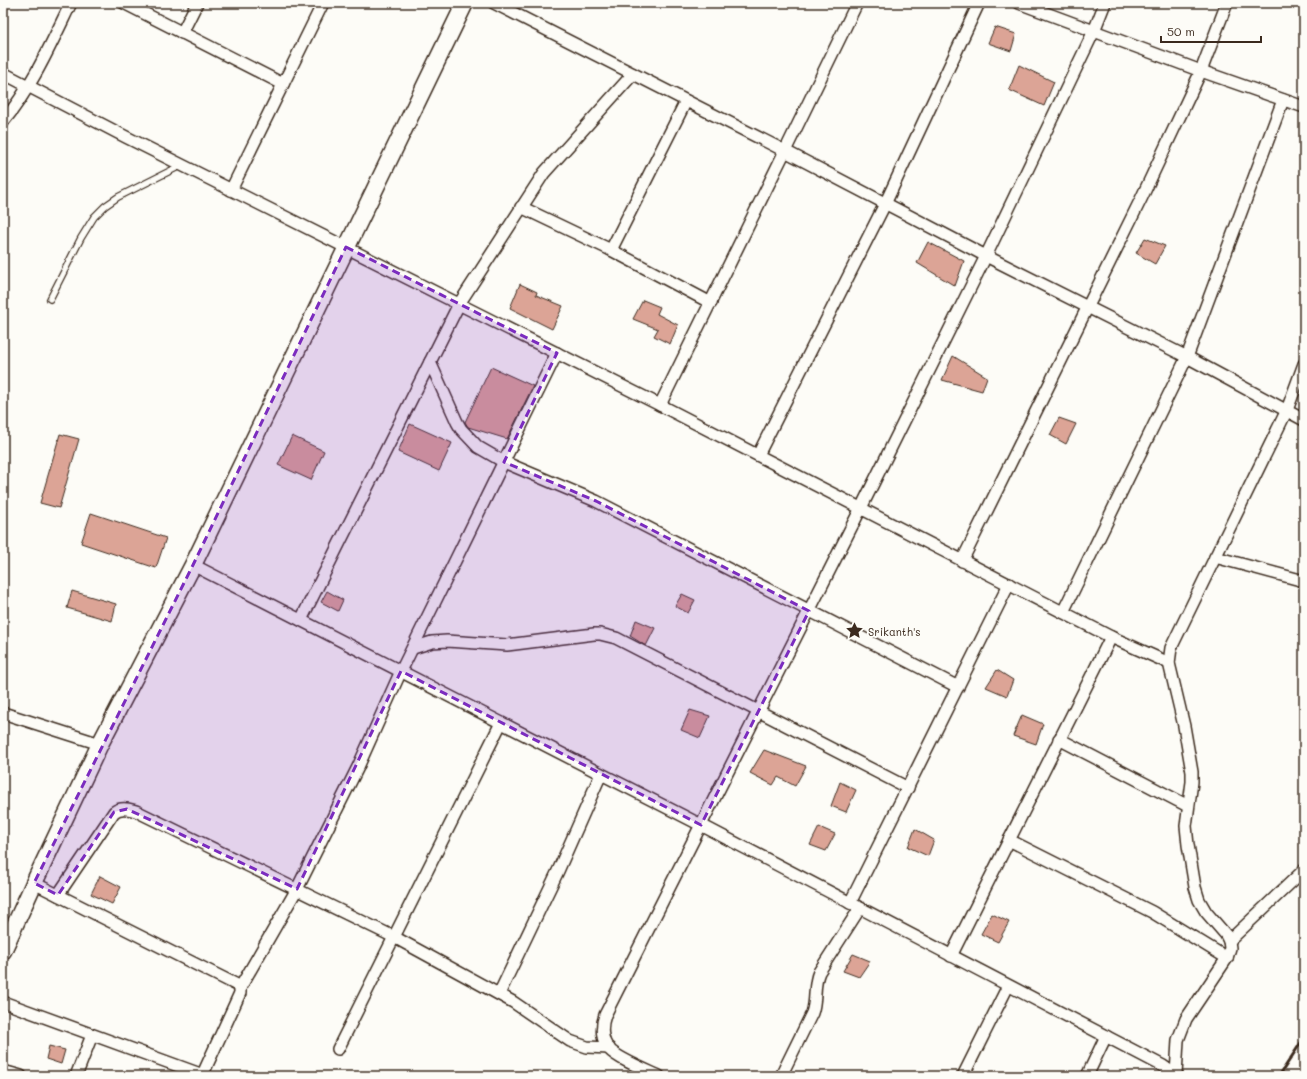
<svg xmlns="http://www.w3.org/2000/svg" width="1307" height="1079" font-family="Mali,sans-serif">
	<rect width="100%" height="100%" fill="#fdfcf7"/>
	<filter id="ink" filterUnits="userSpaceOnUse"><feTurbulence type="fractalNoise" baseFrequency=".025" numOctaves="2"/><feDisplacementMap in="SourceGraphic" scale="8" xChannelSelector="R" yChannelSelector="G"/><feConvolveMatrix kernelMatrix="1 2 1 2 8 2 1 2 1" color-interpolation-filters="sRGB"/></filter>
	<g filter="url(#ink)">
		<g fill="#dca496" stroke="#3b2a1e">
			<polygon points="995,27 1016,34 1011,51 988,43"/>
			<polygon points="1019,65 1054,82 1044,106 1009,90"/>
			<polygon points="1145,238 1165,246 1155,264 1136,253"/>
			<polygon points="928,242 964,261 955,286 917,263"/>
			<polygon points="520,284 537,292 536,295 563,306 552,329 510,308"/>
			<polygon points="643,300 660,307 657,314 678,325 670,344 654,336 658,329 633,319"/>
			<polygon points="953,356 987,377 982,391 942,380"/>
			<polygon points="491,367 533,386 507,439 468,427 465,422"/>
			<polygon points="1059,418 1076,424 1066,444 1050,435"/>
			<polygon points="410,424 452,443 439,471 398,452"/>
			<polygon points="60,434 79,439 59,508 40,503"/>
			<polygon points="292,436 324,451 311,480 278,465"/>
			<polygon points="91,513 166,538 156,568 81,543"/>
			<polygon points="72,591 116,604 112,621 67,608"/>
			<polygon points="327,591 343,600 338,611 321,602"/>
			<polygon points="682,594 695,600 688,613 675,606"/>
			<polygon points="636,620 655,628 646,646 630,636"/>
			<polygon points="997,670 1013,680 1007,696 986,687"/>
			<polygon points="690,710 710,716 700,738 681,730"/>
			<polygon points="1022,715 1043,724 1036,744 1013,736"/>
			<polygon points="764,750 806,766 795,786 778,777 773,785 750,773"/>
			<polygon points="840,782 856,790 846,812 831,806"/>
			<polygon points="819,827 835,834 826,851 810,845"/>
			<polygon points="915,829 934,840 928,856 908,847"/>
			<polygon points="100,876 121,887 112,904 91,894"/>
			<polygon points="992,914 1009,922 998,942 981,934"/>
			<polygon points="853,954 870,961 859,977 843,971"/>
			<polygon points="49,1046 65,1050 61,1064 46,1059"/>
		</g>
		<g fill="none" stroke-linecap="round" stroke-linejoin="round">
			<defs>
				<polyline id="lane" points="50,299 81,238 94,217 105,206 118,197 182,165"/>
				<g id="street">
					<polyline points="124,3 283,84"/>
					<polyline points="494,3 785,151 986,256 1187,357 1304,420"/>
					<polyline points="1019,3 1201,71 1304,107"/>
					<polyline points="182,33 197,3"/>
					<polyline points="3,73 126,137 660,405 1111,637 1169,663"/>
					<path d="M3 122C32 87 51 44 71 3"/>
					<polyline points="231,190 323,3"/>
					<polyline points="521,207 611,250 711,303"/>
					<polyline points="611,250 686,101"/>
					<polyline points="430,362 457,422 461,429 478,447 504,462 596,501 958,687"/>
					<polyline points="660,405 785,151 857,3"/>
					<polyline points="758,455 885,204 979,3"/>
					<polyline points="1215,557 1304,581"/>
					<polyline points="962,561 1141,199 1201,71 1227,3"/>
					<polyline points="193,565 701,825 1163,1066 1177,1076"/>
					<polyline points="1063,612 1187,357 1283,100"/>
					<polyline points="301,620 459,304 544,173 633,74"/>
					<polyline points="413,648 432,642 447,641 507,645 594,634 600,634 616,638 908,788"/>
					<polyline points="3,713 100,744"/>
					<polyline points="1059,739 1188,806"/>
					<polyline points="1009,840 1152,912 1227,958"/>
					<polyline points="34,883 237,985 240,988 240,993 202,1076"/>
					<path d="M58 895 114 812C121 807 128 809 136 811L394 937 513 1002 570 1041 587 1047 609 1048"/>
					<polyline points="850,903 1009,584"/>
					<polyline points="1229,941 1304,870"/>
					<polyline points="951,956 1111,637"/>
					<polyline points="240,988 297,889 358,767 401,671 557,353"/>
					<polyline points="499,994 558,871 601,774"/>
					<polyline points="3,1002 203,1075"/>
					<polyline points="338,1049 501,723"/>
					<polyline points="3,1071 21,1076"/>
					<polyline points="1176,1075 1178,1040 1186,1019 1227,958 1230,948 1229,941 1226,935 1206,912 1199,900 1195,887 1188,845 1186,826 1192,782 1192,772 1184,726 1169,663 1171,648 1287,410 1304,364"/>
					<polyline points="76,1076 92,1035"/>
					<path d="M659 1076C646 1070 618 1059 609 1049 601 1040 601 1026 605 1015L861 508 986 256 1094 31 1105 3"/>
					<path d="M781 1076 812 1013C817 999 813 985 819 972L860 908"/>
					<polyline points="963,1076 1008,986"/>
					<polyline points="1087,1076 1106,1036"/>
				</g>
				<polyline id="secondary" points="3,951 34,883 100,744 193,565 465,3"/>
			</defs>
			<use href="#lane" stroke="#3b2a1e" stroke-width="8"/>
			<use href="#street" stroke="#3b2a1e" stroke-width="14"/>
			<use href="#secondary" stroke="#3b2a1e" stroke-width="19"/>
			<use href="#lane" stroke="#fdfcf7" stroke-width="5.5"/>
			<use href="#street" stroke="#fdfcf7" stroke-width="11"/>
			<use href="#secondary" stroke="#fdfcf7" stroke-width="16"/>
			<polyline stroke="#3b2a1e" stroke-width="3" points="1279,1076 1304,1038"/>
		</g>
	</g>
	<path fill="#7b2cbf" fill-opacity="0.2" stroke="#7b2cbf" stroke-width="3" stroke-dasharray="8 5" stroke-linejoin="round" d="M346 247 557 353 504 462 596 501 809 611 701 825 401 671 297 889 127 809 114 812 58 895 34 883 193 565Z"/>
	<defs>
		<symbol id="sight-bare" viewBox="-9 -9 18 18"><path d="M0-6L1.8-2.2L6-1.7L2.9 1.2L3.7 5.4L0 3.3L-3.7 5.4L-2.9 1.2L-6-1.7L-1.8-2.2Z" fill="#3b2a1e" stroke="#fdfcf7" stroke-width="2.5" paint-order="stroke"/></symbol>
	</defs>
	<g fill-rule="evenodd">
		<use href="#sight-bare" x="842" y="618" width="25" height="25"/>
	</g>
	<g text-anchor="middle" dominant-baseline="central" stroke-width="4" stroke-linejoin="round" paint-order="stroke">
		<g font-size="11" fill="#3b2a1e" stroke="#fdfcf7" text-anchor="start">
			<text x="868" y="631">Srikanth's</text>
		</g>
	</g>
	<rect width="1307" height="1079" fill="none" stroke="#fdfcf7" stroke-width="16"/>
	<rect x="8" y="8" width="1291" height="1063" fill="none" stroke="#3b2a1e" stroke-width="1.5" filter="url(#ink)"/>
	<path d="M1161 36v6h100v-6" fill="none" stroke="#3b2a1e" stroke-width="2"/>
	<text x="1167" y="36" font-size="12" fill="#3b2a1e" stroke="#fdfcf7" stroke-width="3" paint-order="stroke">50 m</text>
</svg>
